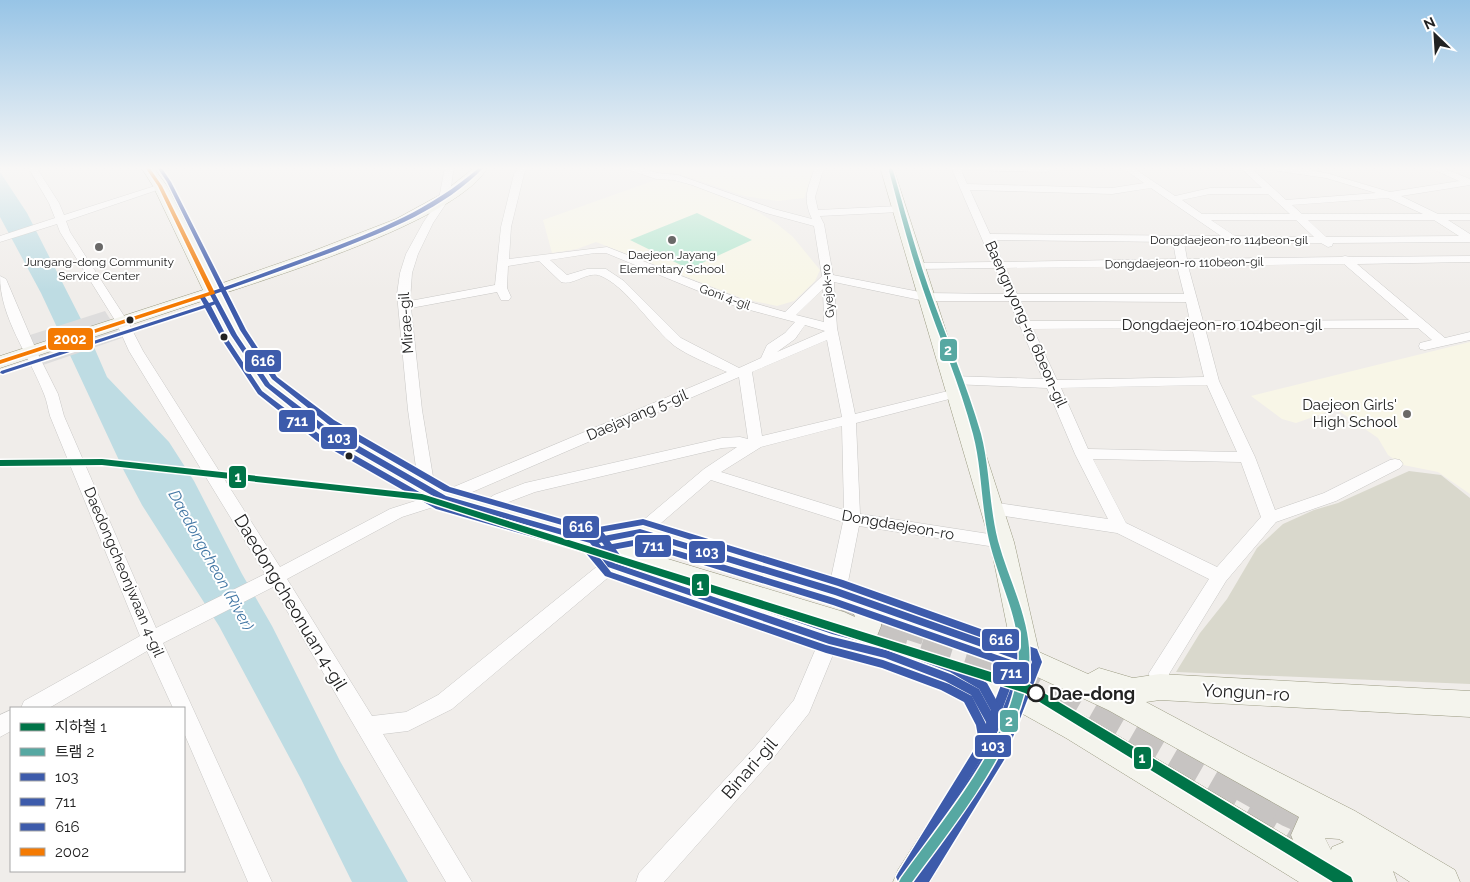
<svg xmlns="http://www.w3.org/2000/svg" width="1470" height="882" font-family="Raleway,'Noto Sans KR',sans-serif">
	<rect width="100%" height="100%" fill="#f0edea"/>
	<g fill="#f8f6e7">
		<polygon points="640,167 815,167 804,198 778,201 744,196 676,173 658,173"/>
		<polygon points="661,178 675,178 714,191 758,212 777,224 793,237 820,270 815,281 794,301 777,306 744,299 596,242 577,249 552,253 543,220"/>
		<polygon points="1470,342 1470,494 1438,472 1403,465 1388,455 1378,438 1336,409 1296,423 1282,419 1251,396"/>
	</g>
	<polygon fill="#d9d8cc" points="1409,471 1441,475 1470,498 1470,684 1176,672 1200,633 1227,599 1257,548 1283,524 1314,510 1338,503"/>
	<polygon fill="#b5e7d0" points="697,213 752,240 689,269 630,240"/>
	<polygon fill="#bedce3" points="0,172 27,213 87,331 107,377 169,442 194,481 242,574 272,626 340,761 408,882 352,882 301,779 219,626 142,505 124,471 41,293 0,217"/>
	<polygon fill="#dedddd" points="105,311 122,338 43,365 30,335"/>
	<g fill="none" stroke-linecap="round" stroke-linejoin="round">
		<g stroke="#c7c4c2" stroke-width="24" stroke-dasharray="24 12" stroke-linecap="butt">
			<polyline points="842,606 925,633"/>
			<polyline points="861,628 881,634"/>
		</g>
		<g stroke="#c7c4c2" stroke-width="31" stroke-dasharray="31 15" stroke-linecap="butt">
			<polyline points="877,633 1031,681 1318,846"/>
			<polyline points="1240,784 1288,811 1317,824"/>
		</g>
		<defs>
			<g id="street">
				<path d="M28 167H36L59 203 64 215 158 185H164L166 187 66 221 70 232 128 322 143 351 280 567 390 509 437 494 727 372C712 365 681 353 670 342 650 324 625 286 601 276 588 270 574 286 561 282L539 261 508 266 507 288 511 297 509 300H501L497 292 411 308 422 410 435 489 433 493 427 495 421 493 419 489 408 410 397 294 400 273 406 254 423 223 439 199 445 167H454L449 199 433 223 418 254 412 273 410 301 495 285 501 227 514 174 519 167H527L524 174 511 227 509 259 607 247 743 300 785 312 822 276 814 226 766 213 692 185 674 180 656 179 627 169 626 167H638L657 173 678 175 774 209 812 219C802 197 808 189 815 167H824L815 197 818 210 899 206 904 209 899 212 820 216 824 224 833 275 925 293 1006 294 995 268 916 269 910 266 916 263 992 262 951 167H1049L1052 169 1047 172 961 170 967 184 1112 188 1144 183 1121 167H1132L1175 196 1210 188H1262L1240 167H1250L1286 200 1376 193 1326 178 1272 170 1268 167H1292L1326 173 1390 192 1459 181 1428 167H1440L1470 179V185L1401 196 1438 214H1470V220H1448L1470 234V242L1333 243 1332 246 1328 247 1321 243 1184 242 1187 259 1341 257 1345 256 1350 257 1470 256V262L1357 264 1445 338 1470 332V340L1425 350 1420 349 1419 346 1420 343 1432 340 1418 328H1205L1219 381 1255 457 1275 510 1324 493 1390 460 1395 459 1400 460 1403 464 1400 468 1336 501 1276 522 1226 581 1169 674 1170 687 1167 693 1160 696 1153 693 1150 687 1149 673 1209 579 1117 533 991 514 985 512 983 508 985 504 991 502 1108 519 1075 454 1047 388 952 384 945 380 952 376 1043 379 1009 301H925L834 282 837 328 855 414 956 389 961 390 963 393 961 396 856 423 860 514 1002 536 1008 537 1011 542 1008 547 1002 548 859 526 846 592 843 597 837 599 831 597 828 592 843 522 711 480 646 536 640 538 634 536 632 532 634 528 704 469 737 447 722 448 535 492 506 503 484 516 478 514 476 510 478 506 494 495 525 483 722 438 740 437 748 439 739 377 449 502 402 517 287 579 372 716 406 712 438 695 605 560 611 558 617 560 620 565 617 570 452 709 408 731 383 734 472 882H446L273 587 163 643 272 882H248L184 733V708H173L147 651 49 708H21L24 701 140 636 50 416C48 409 47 401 44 394 29 355 0 318 0 276L6 279 37 352 58 394 64 416 156 628 265 574 129 351 116 322 60 232 57 224 0 242V236L55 218 49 203ZM1151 188 1221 236 990 234 970 190 1112 194ZM1210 194H1268L1290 214H1202L1182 200ZM1388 198 1423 214H1302L1292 205ZM1211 220H1296L1314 237 1235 236ZM1308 220H1434L1459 236 1326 237ZM993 240 1173 242 1176 259 1003 262ZM595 253H606L735 306 795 322 785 333 767 345 761 358 739 368 681 338 624 281 606 269H587L567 275 550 260ZM1344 264 1409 320 1203 321 1188 266ZM1177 266 1184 294H1017L1006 268ZM823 289 824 322 796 315ZM1021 301 1186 302 1190 321H1030ZM805 325 825 331 777 352 795 339ZM1192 328 1204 377 1057 380 1033 329ZM827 340 842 417 762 436 752 372ZM1207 385 1237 452 1088 449 1061 388ZM842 426 844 510 721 472 761 447ZM1093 459 1241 462 1261 517 1217 567 1126 523Z"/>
				<polygon points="829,632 836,634 839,640 809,713 771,761 664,882 636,882 639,873 755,747 794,700 822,634"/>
				<polygon points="11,710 11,731 0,737 0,715"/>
			</g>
			<path id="secondary" d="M141 167H153L167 186 217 285 303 255 396 219 440 195 475 167H488C459 219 282 274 222 294L243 335 274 381 332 425 451 492 593 532 640 523 837 582 1010 641 990 542 880 167H893L1014 542 1039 652 1088 674 1099 668 1133 678 1160 674 1470 691V717L1160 700 1146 702 1247 756 1355 811 1455 870 1460 882H1410L1393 871 1397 882H1299L1066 738 1021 713 1002 762 930 882H893L898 870 980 742C977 729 975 712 965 701 956 691 944 695 939 679L904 669 898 671 829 651 602 572 586 548 435 504 318 435 260 389 225 335 208 299 0 368V356L203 290 153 186ZM640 541 831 600 841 604 843 607 854 614 855 617 844 612 638 550 624 544ZM881 618 1011 665 1006 676 894 642 883 643 875 641 881 626ZM1035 676 1108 710 1299 817 1291 835 1293 840 1088 718 1030 688ZM1325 838 1339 839 1344 842 1332 847 1331 850Z"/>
		</defs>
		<use href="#street" stroke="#c9c8c6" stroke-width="1"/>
		<use href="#secondary" stroke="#9a9a81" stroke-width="1"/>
		<use href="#street" fill="#fdfcfc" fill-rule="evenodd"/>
		<use href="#secondary" fill="#f4f4ed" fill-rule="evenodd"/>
		<defs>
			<path id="bus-1" d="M480 167H484C444 209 388 230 335 251 295 266 255 280 215 294L237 335 270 384 328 428 446 496 593 538 640 529 837 588 1030 656 1032 659 1000 744 995 756 917 882H904L987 749 989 742 986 722 971 695 945 681 885 658 829 644 608 567 590 543 440 500 322 432 265 386 231 335 209 293 210 292C246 280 282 266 318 253 379 230 430 210 480 167ZM640 535 835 595 1021 661 997 724 995 718 979 689 953 675 886 650 829 636 614 563 599 543Z"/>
			<path id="bus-2" d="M203 296 205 297 209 303 215 301 218 303 211 306 229 341 262 391 323 437 442 505 582 545 585 544 591 548 639 539 834 598 1017 662 1019 665 990 742V746L989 750 986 751 906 881H898L896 877 898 873 979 742 976 725 964 702 941 690 882 668 826 653 605 576 585 552 436 509 317 441 258 394 223 341 205 308 5 373 3 374 0 373 1 371 204 305 200 298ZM639 545 833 605 1008 667 986 724 972 696 949 684 883 660 826 645 611 572 596 553Z"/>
			<path id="bus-3" d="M157 167H161L171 182 246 330 277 377 334 420 450 487 593 528 643 519 843 580 1037 649 1042 662 1004 760 929 882H916L996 753 1000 743 995 718 979 689 950 672 889 649 832 634 614 559 598 537 597 535 598 533 593 534 444 491 328 424 272 379 240 330 167 182ZM643 525 838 586 1030 655 1032 662 1007 725 1004 714 987 683 958 666 890 641 832 626 620 555 603 532Z"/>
			<polygon id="bus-4" points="145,167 149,167 162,186 215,293 214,294 0,364 0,360 209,292 158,186"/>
		</defs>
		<use href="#bus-1" stroke="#fff" stroke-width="3"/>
		<use href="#bus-2" stroke="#fff" stroke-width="3"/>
		<use href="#bus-3" stroke="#fff" stroke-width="3"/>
		<use href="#bus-4" stroke="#fff" stroke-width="3"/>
		<use href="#bus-1" fill="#3d5bab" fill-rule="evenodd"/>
		<use href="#bus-2" fill="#3d5bab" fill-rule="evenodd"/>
		<use href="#bus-3" fill="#3d5bab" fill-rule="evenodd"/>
		<use href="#bus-4" fill="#f47a02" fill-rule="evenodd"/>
		<defs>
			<path id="tram-1" d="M888 167H892C904 208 915 249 929 289 946 337 967 385 981 434 990 469 989 506 998 541 1009 582 1033 623 1029 667 1022 742 955 823 912 882H899L901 878C939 825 995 759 1013 696 1031 633 1003 598 989 540 981 505 982 468 973 434 960 384 939 337 923 289 909 249 899 208 888 167Z"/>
		</defs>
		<use href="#tram-1" stroke="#fff" stroke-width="3"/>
		<use href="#tram-1" fill="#56a8a2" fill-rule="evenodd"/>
		<defs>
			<polygon id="metro-1" points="102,459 422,494 1029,684 1351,877 1353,882 1333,882 1025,693 422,500 102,465 0,466 0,460"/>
		</defs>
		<use href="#metro-1" stroke="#fff" stroke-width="3"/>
		<use href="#metro-1" fill="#007448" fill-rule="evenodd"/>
	</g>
	<linearGradient id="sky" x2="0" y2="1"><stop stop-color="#97c4e6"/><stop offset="0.58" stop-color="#f8f7f6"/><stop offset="1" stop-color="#f8f7f6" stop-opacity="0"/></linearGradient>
	<rect width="1470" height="290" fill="url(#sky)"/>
	<g fill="#6a6968" stroke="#fff" stroke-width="2">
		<circle cx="672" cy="240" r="5"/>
		<circle cx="99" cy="247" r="5"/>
		<circle cx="1407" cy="414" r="5"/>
	</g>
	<g fill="#222" stroke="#fff" stroke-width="2">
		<circle cx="130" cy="320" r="4.5"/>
		<circle cx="224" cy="337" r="4.5"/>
		<circle cx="349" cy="456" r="4.5"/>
	</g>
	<circle fill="#fff" stroke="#222" stroke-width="2.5" cx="1036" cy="693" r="8"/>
	<g text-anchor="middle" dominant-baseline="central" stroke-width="4" stroke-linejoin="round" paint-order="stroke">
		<g font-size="12" fill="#222" stroke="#fff">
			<text x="1229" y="240">Dongdaejeon-ro 114beon-gil</text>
			<text transform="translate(1184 263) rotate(-1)">Dongdaejeon-ro 110beon-gil</text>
			<text transform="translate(828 291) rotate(-95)">Gyejok-ro</text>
			<text transform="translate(725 297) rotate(20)">Goni 4-gil</text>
		</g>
		<g font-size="12" fill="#222" stroke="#fff">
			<text x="672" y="255">Daejeon Jayang<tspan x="672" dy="14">Elementary School</tspan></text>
			<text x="99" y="262">Jungang-dong Community<tspan x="99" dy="14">Service Center</tspan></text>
		</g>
		<g font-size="15" fill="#222" stroke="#fff">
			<text transform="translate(406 323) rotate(-94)">Mirae-gil</text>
			<text transform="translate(1026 324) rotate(66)">Baengnyong-ro 6beon-gil</text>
			<text x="1222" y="325">Dongdaejeon-ro 104beon-gil</text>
			<text transform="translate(637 415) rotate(-23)">Daejayang 5-gil</text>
			<text transform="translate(898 525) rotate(10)">Dongdaejeon-ro</text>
			<text transform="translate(124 572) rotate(67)">Daedongcheonjwaan 4-gil</text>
		</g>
		<g font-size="15" fill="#222" stroke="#fff" text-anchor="end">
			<text x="1397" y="405">Daejeon Girls'<tspan x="1397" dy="17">High School</tspan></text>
		</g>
		<g font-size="16" font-style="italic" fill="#4478a5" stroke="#fff">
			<text transform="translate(211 560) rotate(61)">Daedongcheon (River)</text>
		</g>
		<g font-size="18" fill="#222" stroke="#fff">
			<text transform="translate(291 602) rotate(59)">Daedongcheonuan 4-gil</text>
			<text transform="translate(1246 692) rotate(3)">Yongun-ro</text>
			<text transform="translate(749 768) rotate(-49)">Binari-gil</text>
		</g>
		<g font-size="18" font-weight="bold" fill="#222" stroke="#fff" text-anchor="start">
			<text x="1049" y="693">Dae-dong</text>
		</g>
	</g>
	<g stroke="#fff" stroke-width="2">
		<rect x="47" y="327" width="47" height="24" rx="5" fill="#f47a02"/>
		<rect x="939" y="338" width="19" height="24" rx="5" fill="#56a8a2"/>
		<rect x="244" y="349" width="38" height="24" rx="5" fill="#3d5bab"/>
		<rect x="278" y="409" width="38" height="24" rx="5" fill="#3d5bab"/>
		<rect x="320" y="426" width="38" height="24" rx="5" fill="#3d5bab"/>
		<rect x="228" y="465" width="19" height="24" rx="5" fill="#007448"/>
		<rect x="562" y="515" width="38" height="24" rx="5" fill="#3d5bab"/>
		<rect x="634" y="534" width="38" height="24" rx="5" fill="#3d5bab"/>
		<rect x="688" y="540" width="38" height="24" rx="5" fill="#3d5bab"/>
		<rect x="691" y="573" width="19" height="24" rx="5" fill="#007448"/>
		<rect x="981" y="628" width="39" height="24" rx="5" fill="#3d5bab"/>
		<rect x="992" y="661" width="38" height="24" rx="5" fill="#3d5bab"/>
		<rect x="999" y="709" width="20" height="24" rx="5" fill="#56a8a2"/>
		<rect x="974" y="734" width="38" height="24" rx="5" fill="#3d5bab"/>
		<rect x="1133" y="746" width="19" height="24" rx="5" fill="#007448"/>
	</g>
	<g font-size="14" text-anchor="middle" font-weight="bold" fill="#fff">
		<text x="70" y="344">2002</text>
		<text x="948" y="355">2</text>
		<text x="263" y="366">616</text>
		<text x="297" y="426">711</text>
		<text x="339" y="443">103</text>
		<text x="238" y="482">1</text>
		<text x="581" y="532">616</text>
		<text x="653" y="551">711</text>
		<text x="707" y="557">103</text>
		<text x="700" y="590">1</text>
		<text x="1001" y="645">616</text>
		<text x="1011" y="678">711</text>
		<text x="1009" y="726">2</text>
		<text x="993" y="751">103</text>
		<text x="1142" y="763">1</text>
	</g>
	<rect x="10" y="707" width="175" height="165" fill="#ffffff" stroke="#a7a7a7"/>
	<rect x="20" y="723" width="25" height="8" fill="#007448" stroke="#a7a7a7"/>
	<text x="55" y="732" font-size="15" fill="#222222">지하철 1</text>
	<rect x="20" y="748" width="25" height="8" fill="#56a8a2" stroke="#a7a7a7"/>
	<text x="55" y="757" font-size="15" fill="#222222">트램 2</text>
	<rect x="20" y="773" width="25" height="8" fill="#3d5bab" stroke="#a7a7a7"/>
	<text x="55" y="782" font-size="15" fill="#222222">103</text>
	<rect x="20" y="798" width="25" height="8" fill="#3d5bab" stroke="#a7a7a7"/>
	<text x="55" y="807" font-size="15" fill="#222222">711</text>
	<rect x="20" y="823" width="25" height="8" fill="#3d5bab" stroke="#a7a7a7"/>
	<text x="55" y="832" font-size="15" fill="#222222">616</text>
	<rect x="20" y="848" width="25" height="8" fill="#f47a02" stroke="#a7a7a7"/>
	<text x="55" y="857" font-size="15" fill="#222222">2002</text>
	<g transform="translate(1435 35) rotate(335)" stroke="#ffffff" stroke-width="4" paint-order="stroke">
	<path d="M0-4L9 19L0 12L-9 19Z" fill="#222222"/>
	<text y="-8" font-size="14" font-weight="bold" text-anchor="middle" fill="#222222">N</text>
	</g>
</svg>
